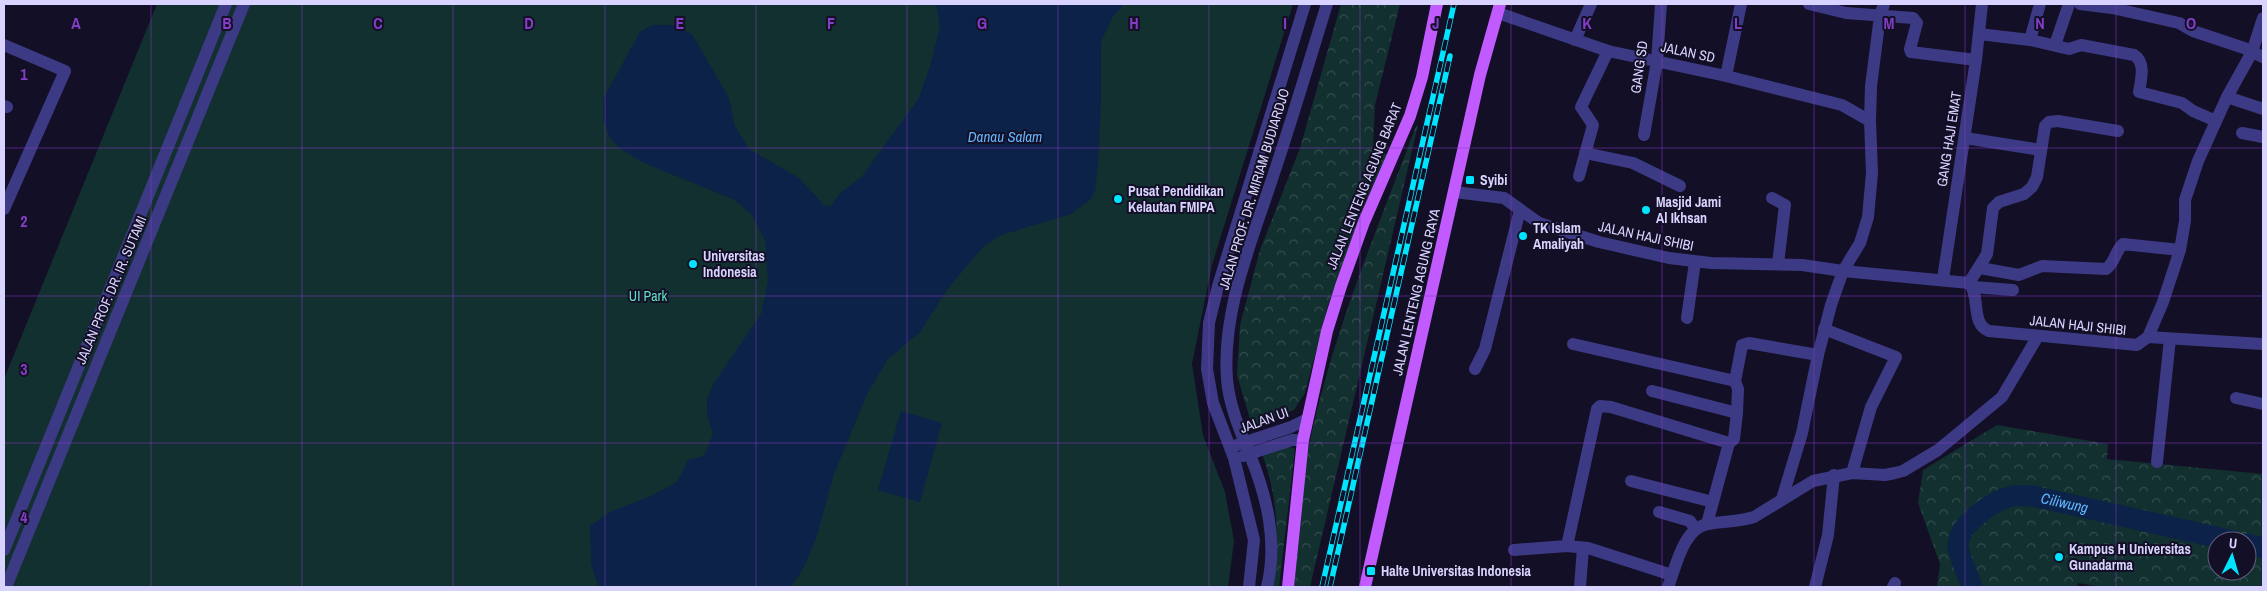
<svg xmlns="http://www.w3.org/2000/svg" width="2267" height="591" viewBox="0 0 2267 591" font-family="'Archivo Narrow',sans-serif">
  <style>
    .forest { fill: url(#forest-crowns); fill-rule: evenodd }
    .green { fill: #12302f }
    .water { fill: #0c2248 }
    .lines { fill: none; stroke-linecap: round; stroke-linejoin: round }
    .river { stroke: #0c2248; stroke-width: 21 }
    .minor { stroke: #3d3a85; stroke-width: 12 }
    .primary { stroke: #c25bff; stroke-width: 12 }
    .rail-casing { stroke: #00e5ff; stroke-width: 5.5 }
    .rail { stroke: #130f26; stroke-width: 4; stroke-dasharray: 11; stroke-linecap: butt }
    .grid { fill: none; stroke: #843dc5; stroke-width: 1; stroke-opacity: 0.55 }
    .poi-dot { fill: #00e5ff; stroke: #130f26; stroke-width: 2 }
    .labels { text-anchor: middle; stroke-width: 4; stroke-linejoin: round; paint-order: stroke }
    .street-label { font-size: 14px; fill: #d9d4ff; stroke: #130f26 }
    .poi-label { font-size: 14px; font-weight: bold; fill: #d9d4ff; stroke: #130f26; text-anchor: start }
    .park-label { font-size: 14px; fill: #5fe0c0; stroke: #130f26 }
    .water-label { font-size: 15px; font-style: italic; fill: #62b6ff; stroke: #130f26 }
    .grid-label { font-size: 16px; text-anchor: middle; font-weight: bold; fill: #843dc5; stroke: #130f26; stroke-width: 4; stroke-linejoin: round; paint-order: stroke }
  </style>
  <defs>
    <pattern id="forest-crowns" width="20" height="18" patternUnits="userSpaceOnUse" patternTransform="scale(1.25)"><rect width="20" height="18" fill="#12302f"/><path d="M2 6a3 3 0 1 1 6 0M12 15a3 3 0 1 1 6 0" fill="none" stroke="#344d4e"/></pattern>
  </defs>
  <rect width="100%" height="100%" fill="#130f26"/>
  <g class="forest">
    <polygon points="1341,4 1400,4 1375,105 1373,151 1388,154 1364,206 1328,305 1305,393 1294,410 1252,426 1237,375 1240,325 1260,250 1300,148"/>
    <path d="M1418,125l-108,462h-16c3,-56 7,-113 21,-168 24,-101 65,-197 101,-293z"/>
    <path d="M1997,425l111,19 -1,15 156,15v113h-161l-24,-4 -1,4h-140l3,-23 -22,-61 5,-33zM2217,541h30v30h-30z"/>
    <path d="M1287,446l8,3 -16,138h-7c7,-50 7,-85 -10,-134z"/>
  </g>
  <polygon class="green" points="157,4 1293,4 1212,265 1192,364 1203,435 1225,492 1234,541 1228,587 4,587 4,379"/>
  <g class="water">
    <path d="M936,4h188l-12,14 -11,24v56l-3,67 -3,26 -5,9 -19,14 -70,21 -17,11 -35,41 -29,45 -32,27 -21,35 -33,80 -18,65 -12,28 -13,20h-193l-7,-24 -1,-37 22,-15 39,-15 26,-14 11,-22 16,-4 9,-22 -6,-20v-15l7,-16 47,-69 7,-33 -3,-40 -13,-26 -17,-15 -91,-37 -23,-14 -11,-11 -7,-19v-20l37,-67 12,-7h20l20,9 37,64 6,28 14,23 50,29 27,29 6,-2c6,-14 20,-19 31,-30l56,-77 12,-35 9,-37z"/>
    <polygon points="901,411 942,423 920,502 878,490"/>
  </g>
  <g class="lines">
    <g class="river">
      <polyline points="2247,544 2263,548"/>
      <path id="s1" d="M1972,587c-3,-10 -13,-30 -14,-41 0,-22 36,-46 55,-50 6,-1 14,0 20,0l200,45"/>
    </g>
    <g class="minor">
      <polyline points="1809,4 1846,13 1913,18 1917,23 1910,49 1911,52 1976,60"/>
      <polyline points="2080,4 2112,8 2179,23 2193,31 2244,48 2263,57"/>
      <polyline points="1498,13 1608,51 1726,76 1842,105 1870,121"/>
      <path d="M1979,34l51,6 39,9 12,-4 53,10c12,7 7,25 5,37l43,11 11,8 23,10"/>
      <polyline points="1575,40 1591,4"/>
      <polyline points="2030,40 2040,4"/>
      <polyline points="4,45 65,71 4,209"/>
      <polyline points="2055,45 2069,4"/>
      <polyline points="1726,76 1741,4"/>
      <polyline points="2227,97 2263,109"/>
      <polyline points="4,106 7,107"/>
      <polyline points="2242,133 2263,137"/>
      <polyline points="1644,135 1657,61 1661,4"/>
      <polyline points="1965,138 2041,150"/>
      <polyline points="1585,153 1633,163 1680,186"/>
      <polyline points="1579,176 1593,125 1581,107 1608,51"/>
      <path d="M1454,192l50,6 35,25 60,19 70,16 42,5 91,2 41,6 126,12c12,13 1,41 20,48l148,14 11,-8 15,-35 17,-52 5,-29v-21l13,-39 29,-64 25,-45 11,-34"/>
      <polyline points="1772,198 1785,205 1778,264"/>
      <path d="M1980,268l39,7 23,-9 64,3c9,-6 9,-18 17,-25l57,6"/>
      <polyline points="1943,279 1976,60 1982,4"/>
      <polyline points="1969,283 1987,254 1993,208 1999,202 2024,194 2032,187 2037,177 2045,126 2049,122 2058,121 2118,131"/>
      <polyline points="1973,287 2013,290"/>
      <polyline points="1687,318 1695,262"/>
      <polyline points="1824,329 1896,357 1871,407 1852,473"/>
      <polyline points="2148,337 2263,344"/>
      <polyline points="1573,344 1735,381"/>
      <polyline points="1475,369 1485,349 1520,210"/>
      <polyline points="1652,391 1737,413"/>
      <polyline points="2236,398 2263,404"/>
      <polyline points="1237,445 1291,427 1307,419"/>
      <polyline points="1243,456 1292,440 1303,440"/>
      <polyline points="2157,462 2170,339"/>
      <polyline points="1631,481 1713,502"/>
      <polyline points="1782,499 1802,433 1818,355 1831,305 1843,271 1860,243 1868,217 1872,173 1870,121 1871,86 1880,16 1884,4"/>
      <polyline points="1659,512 1690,521 1695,529"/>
      <polyline points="1707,524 1729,443 1734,439 1737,413 1738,389 1735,381 1742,345 1749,343 1818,355"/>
      <polyline points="1567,546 1597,409 1600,406 1611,407 1729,443"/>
      <polyline points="4,550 226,4"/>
      <polyline points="1514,550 1567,546 1588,548 1672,575"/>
      <polyline points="6,587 244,4"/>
      <polyline points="1249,587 1254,540 1234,458 1213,403 1207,369 1209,323 1218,286 1305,4"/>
      <path d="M1267,587c11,-45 0,-90 -17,-132 -10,-24 -21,-50 -23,-76 -5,-65 22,-131 42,-191 21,-61 39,-123 58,-184"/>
      <polyline points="1580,587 1583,548"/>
      <path d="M1668,587c8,-20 15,-59 40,-63 15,-3 31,-2 46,-7l59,-36 39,-8 33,2 10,-2 8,-2 35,-21 64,-53 36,-61"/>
      <polyline points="1815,587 1828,535 1834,475"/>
      <polyline points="1893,587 1895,583"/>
    </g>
    <g class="primary">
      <polyline points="1288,587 1303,440 1327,331 1341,286 1364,222 1410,116 1422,77 1437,4"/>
      <polyline points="1365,587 1480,75 1500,4"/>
    </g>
    <defs>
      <g id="rail">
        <polyline points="1322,587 1454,4"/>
        <polyline points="1330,587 1450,56"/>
      </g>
    </defs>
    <use href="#rail" class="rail-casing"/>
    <use href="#rail" class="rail"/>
  </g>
  <path class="grid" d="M151,4v583M302,4v583M453,4v583M605,4v583M756,4v583M907,4v583M1058,4v583M1209,4v583M1360,4v583M1511,4v583M1662,4v583M1814,4v583M1965,4v583M2116,4v583M4,148h2259M4,296h2259M4,443h2259"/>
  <g class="poi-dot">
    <rect x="1465" y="175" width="10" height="10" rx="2.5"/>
    <circle cx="1118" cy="199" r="5"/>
    <circle cx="1646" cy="210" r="5"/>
    <circle cx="1523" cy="236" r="5"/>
    <circle cx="693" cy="264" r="5"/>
    <circle cx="2059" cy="557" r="5"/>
    <rect x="1366" y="566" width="10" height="10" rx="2.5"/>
  </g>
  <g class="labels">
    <g class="street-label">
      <text transform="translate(1688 52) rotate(12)" y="5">JALAN SD</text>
      <text transform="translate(1639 67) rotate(-82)" y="5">GANG SD</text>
      <text transform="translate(1949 139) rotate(-81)" y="5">GANG HAJI EMAT</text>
      <text transform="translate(1364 186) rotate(-68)" y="5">JALAN LENTENG AGUNG BARAT</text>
      <text transform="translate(1254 189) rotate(-73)" y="5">JALAN PROF. DR. MIRIAM BUDIARDJO</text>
      <text transform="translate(1646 236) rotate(12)" y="5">JALAN HAJI SHIBI</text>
      <text transform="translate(111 290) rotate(-67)" y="5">JALAN PROF. DR. IR. SUTAMI</text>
      <text transform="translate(1416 292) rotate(-77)" y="5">JALAN LENTENG AGUNG RAYA</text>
      <text transform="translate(2078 325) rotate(6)" y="5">JALAN HAJI SHIBI</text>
      <text transform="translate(1264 420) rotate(-20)" y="5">JALAN UI</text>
    </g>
    <g class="poi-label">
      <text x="1480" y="185">Syibi</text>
      <text x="1128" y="196">Pusat Pendidikan<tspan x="1128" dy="16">Kelautan FMIPA</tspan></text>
      <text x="1656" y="207">Masjid Jami<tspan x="1656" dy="16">Al Ikhsan</tspan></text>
      <text x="1533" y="233">TK Islam<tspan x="1533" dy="16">Amaliyah</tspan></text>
      <text x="703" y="261">Universitas<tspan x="703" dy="16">Indonesia</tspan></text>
      <text x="2069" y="554">Kampus H Universitas<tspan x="2069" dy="16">Gunadarma</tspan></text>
      <text x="1381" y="576">Halte Universitas Indonesia</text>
    </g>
    <g class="park-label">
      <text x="648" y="301">UI Park</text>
    </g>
    <g class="water-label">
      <text x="1005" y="142">Danau Salam</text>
      <text dy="5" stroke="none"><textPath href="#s1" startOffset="174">Ciliwung</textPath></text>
    </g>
  </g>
  <g class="grid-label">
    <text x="76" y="29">A</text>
    <text x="227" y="29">B</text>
    <text x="378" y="29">C</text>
    <text x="529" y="29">D</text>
    <text x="680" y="29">E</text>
    <text x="831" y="29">F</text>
    <text x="982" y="29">G</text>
    <text x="1134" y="29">H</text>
    <text x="1285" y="29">I</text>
    <text x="1436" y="29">J</text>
    <text x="1587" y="29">K</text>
    <text x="1738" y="29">L</text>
    <text x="1889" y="29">M</text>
    <text x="2040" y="29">N</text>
    <text x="2191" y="29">O</text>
    <text x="24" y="80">1</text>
    <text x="24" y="227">2</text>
    <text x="24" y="375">3</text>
    <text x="24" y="523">4</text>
  </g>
  <rect width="2267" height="591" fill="none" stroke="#d9d4ff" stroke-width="10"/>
  <g transform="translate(2232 556) rotate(5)"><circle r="24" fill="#130f26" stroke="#625e7d"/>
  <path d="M0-4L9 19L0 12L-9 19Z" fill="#00e5ff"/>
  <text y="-8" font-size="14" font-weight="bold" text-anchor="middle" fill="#d9d4ff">U</text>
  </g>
</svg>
